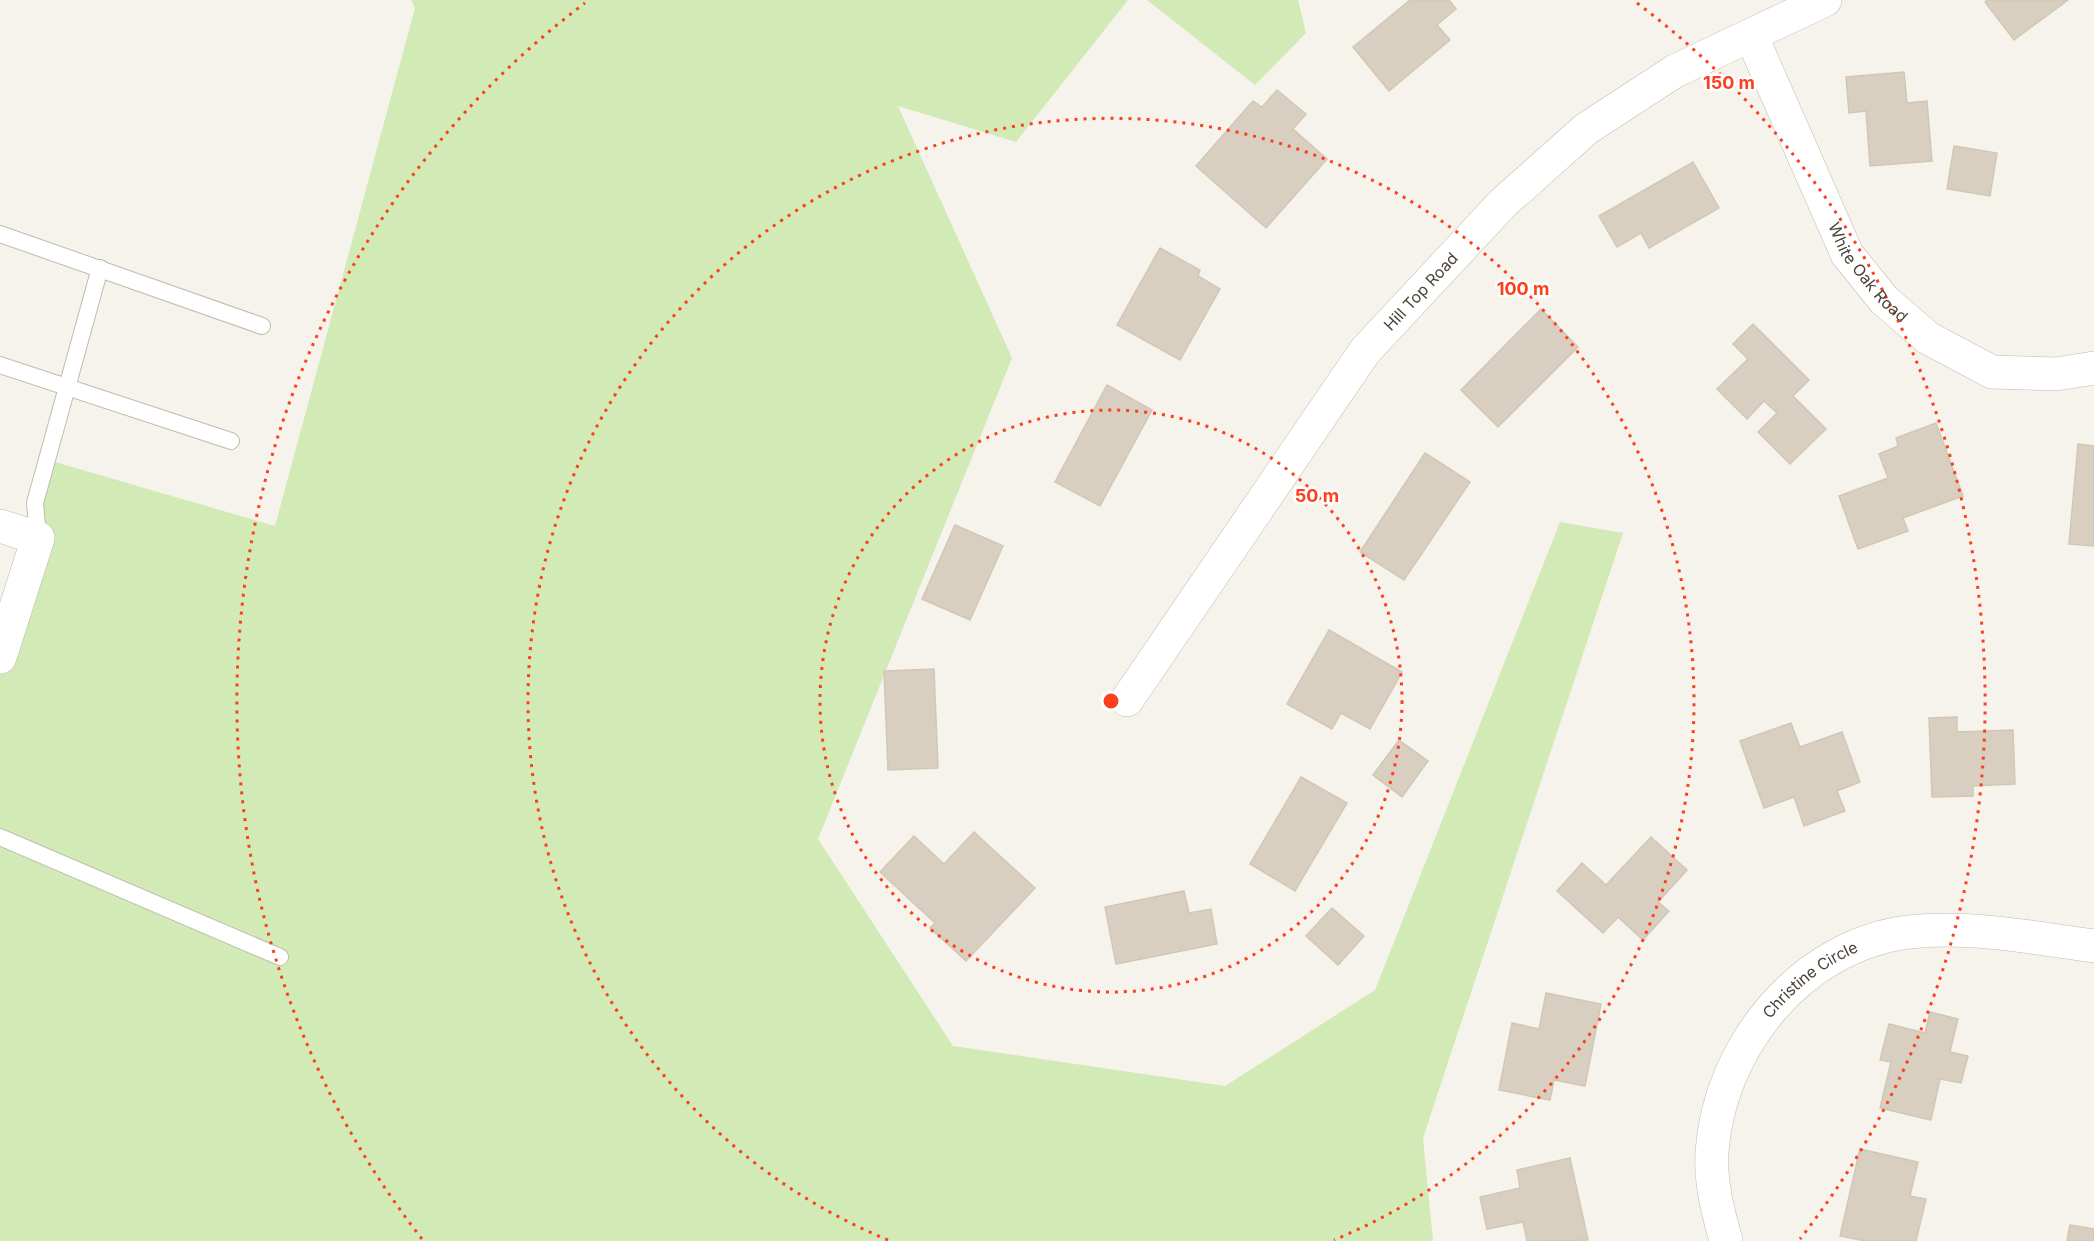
<svg xmlns="http://www.w3.org/2000/svg" width="2094" height="1241" viewBox="0 0 2094 1241" font-family="Inter,sans-serif">
  <style>
    .green { fill: #d2eab5 }
    .building { fill: #d8cfc1; stroke: #d3c7b4; stroke-width: 1.5 }
    .lines { fill: none; stroke-linecap: round; stroke-linejoin: round }
    .service-casing { stroke: #c2bbae; stroke-width: 18 }
    .minor-casing { stroke: #c2bbae; stroke-width: 34 }
    .service { stroke: #fff; stroke-width: 16 }
    .minor { stroke: #fff; stroke-width: 33 }
    .ring { fill: none; stroke: #fc3f1d; stroke-width: 3; stroke-dasharray: 3 6 }
    .labels { text-anchor: middle; stroke-width: 5; stroke-linejoin: round; paint-order: stroke }
    .street-label { font-size: 16px; fill: #4b4439; stroke: #fff }
    .centre { fill: #fc3f1d; stroke: #fff; stroke-width: 3 }
    .ring-label { font-size: 18px; text-anchor: middle; font-weight: bold; fill: #fc3f1d; stroke: #fff; stroke-width: 5; stroke-linejoin: round; paint-order: stroke }
  </style>
  <rect width="100%" height="100%" fill="#f6f3ec"/>
  <g class="green">
    <polygon points="411,0 1128,0 1016,142 898,106 1012,358 818,839 953,1046 1225,1086 1375,990 1560,522 1623,533 1423,1138 1433,1241 0,1241 0,652 55,462 275,526 415,8"/>
    <polygon points="1147,0 1298,0 1306,33 1255,85"/>
  </g>
  <g class="building">
    <polygon points="1410,0 1449,0 1456,9 1437,25 1450,40 1389,91 1353,47"/>
    <polygon points="1988,0 2068,0 2014,40 1985,2"/>
    <polygon points="1904,72 1907,103 1927,101 1932,161 1870,166 1866,111 1849,113 1846,77"/>
    <polygon points="1277,90 1306,114 1293,129 1327,159 1266,228 1196,166 1253,101 1262,107"/>
    <polygon points="1954,146 1997,153 1990,196 1947,189"/>
    <polygon points="1693,162 1719,208 1649,248 1641,233 1617,247 1599,216"/>
    <polygon points="1160,248 1200,270 1198,276 1220,289 1180,360 1117,325"/>
    <polygon points="1541,309 1578,347 1498,427 1461,390"/>
    <polygon points="1753,324 1809,380 1793,396 1826,429 1790,464 1758,432 1777,413 1764,401 1747,419 1717,389 1748,359 1733,344"/>
    <polygon points="1107,385 1152,410 1100,506 1055,482"/>
    <polygon points="1936,423 1963,496 1903,518 1908,531 1858,549 1839,496 1888,478 1879,454 1898,446 1896,438"/>
    <polygon points="2078,444 2094,446 2094,546 2069,544"/>
    <polygon points="1425,453 1470,482 1404,580 1360,552"/>
    <polygon points="955,525 1003,546 970,620 922,599"/>
    <polygon points="1329,630 1402,672 1370,729 1341,713 1332,729 1287,704"/>
    <polygon points="934,669 938,768 888,770 884,671"/>
    <polygon points="1957,717 1957,732 2013,730 2015,784 1973,786 1973,796 1932,797 1929,718"/>
    <polygon points="1791,723 1800,747 1842,732 1860,782 1837,791 1845,811 1804,826 1794,797 1764,808 1740,741"/>
    <polygon points="1399,740 1428,761 1402,797 1373,775"/>
    <polygon points="1301,777 1347,803 1295,891 1250,864"/>
    <polygon points="974,832 1035,888 966,961 930,928 935,923 880,872 914,836 944,864"/>
    <polygon points="1651,837 1687,870 1658,902 1669,911 1643,940 1618,917 1603,933 1557,891 1582,863 1606,885"/>
    <polygon points="1184,891 1189,913 1211,909 1217,944 1116,964 1105,907"/>
    <polygon points="1332,908 1364,936 1338,965 1306,936"/>
    <polygon points="1546,993 1601,1004 1585,1086 1554,1080 1550,1100 1499,1090 1512,1023 1539,1029"/>
    <polygon points="1930,1012 1958,1019 1950,1052 1968,1056 1961,1083 1940,1079 1931,1120 1880,1108 1891,1062 1880,1060 1889,1024 1925,1033"/>
    <polygon points="1860,1149 1918,1162 1910,1196 1926,1199 1916,1241 1865,1241 1840,1236"/>
    <polygon points="1570,1158 1588,1240 1527,1241 1523,1222 1487,1229 1480,1197 1520,1188 1517,1170"/>
    <polygon points="2070,1225 2094,1229 2094,1241 2067,1241"/>
  </g>
  <g class="lines">
    <defs>
      <g id="service">
        <polyline points="0,234 262,326"/>
        <polyline points="0,365 231,441"/>
        <polyline points="38,538 35,503 100,268"/>
        <polyline points="0,837 280,957"/>
      </g>
      <g id="minor">
        <path id="s1" d="M1751,35l96,219 37,46 44,38 64,34 64,2 38,-6"/>
        <polyline points="0,526 38,538 0,657"/>
        <path id="s2" d="M1127,700l238,-349 138,-148 83,-74 89,-58 150,-71"/>
        <path id="s3" d="M1726,1241c-8,-29 -16,-59 -14,-89 7,-105 89,-207 197,-220 61,-7 124,6 185,14"/>
      </g>
    </defs>
    <use href="#service" class="service-casing"/>
    <use href="#minor" class="minor-casing"/>
    <use href="#service" class="service"/>
    <use href="#minor" class="minor"/>
  </g>
  <g class="ring">
    <circle cx="1111" cy="701" r="291"/>
    <path d="M888 1240A583 583 0 1 1 1334 1240"/>
    <path d="M422 1239A874 874 0 0 1 585 3M1637 3A874 874 0 0 1 1800 1239"/>
  </g>
  <g class="labels">
    <g class="street-label">
      <text dy="6" stroke="none"><textPath href="#s1" startOffset="266">White Oak Road</textPath></text>
      <text dy="6" stroke="none"><textPath href="#s2" startOffset="504">Hill Top Road</textPath></text>
      <text dy="6" stroke="none"><textPath href="#s3" startOffset="297">Christine Circle</textPath></text>
    </g>
  </g>
  <circle cx="1111" cy="701" r="9" class="centre"/>
  <g class="ring-label">
    <text x="1729" y="89">150 m</text>
    <text x="1523" y="295">100 m</text>
    <text x="1317" y="502">50 m</text>
  </g>
</svg>
